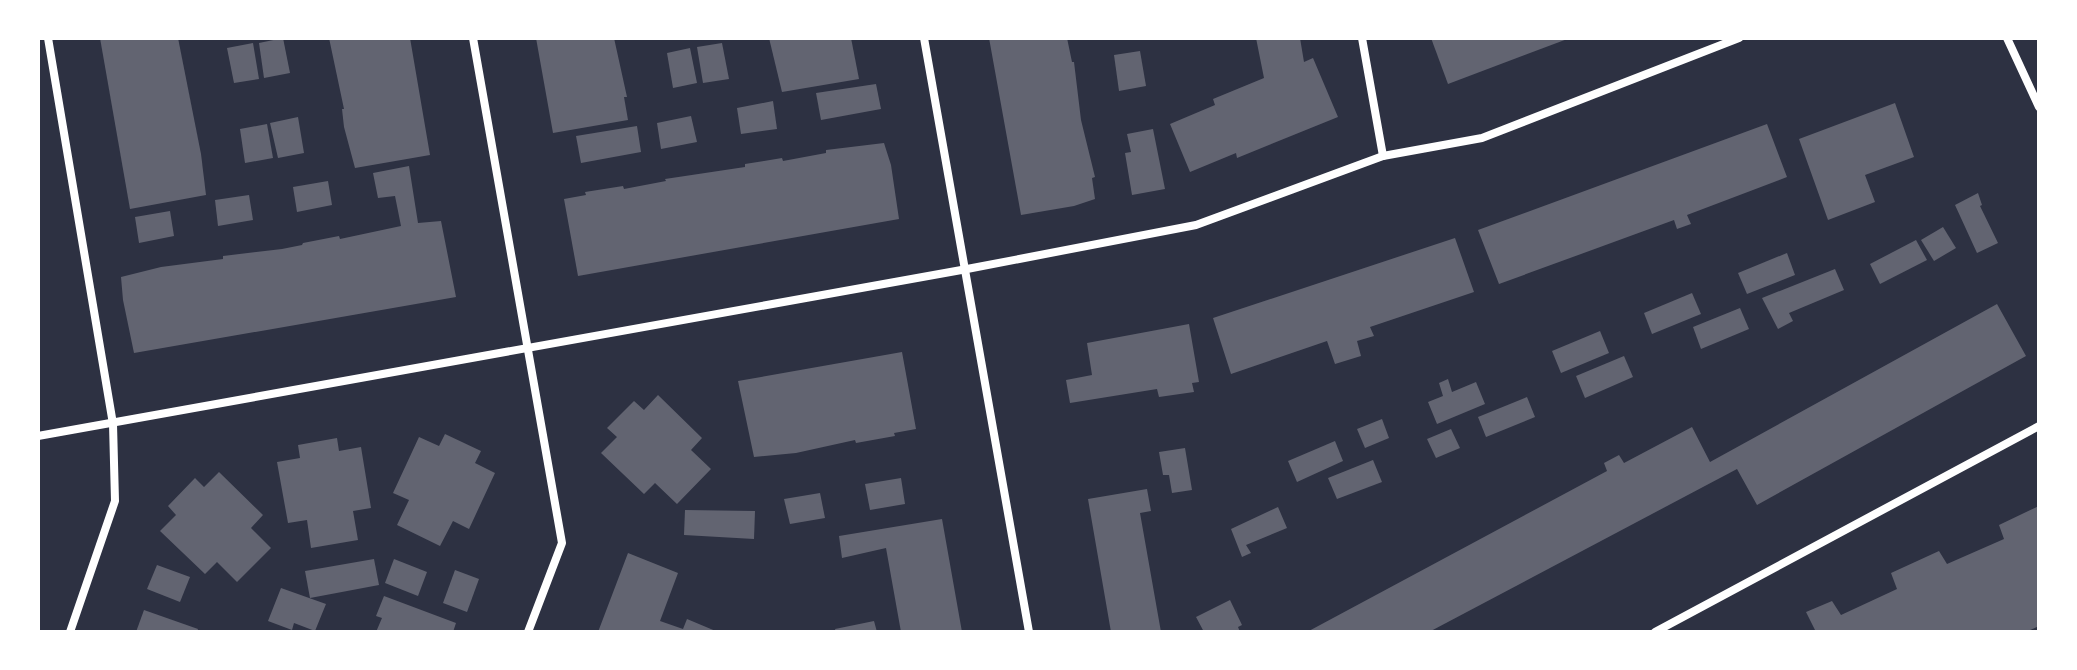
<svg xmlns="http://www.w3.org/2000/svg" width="2077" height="670" viewBox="0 0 2077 670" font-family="Karla,sans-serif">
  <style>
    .building { fill: #626471 }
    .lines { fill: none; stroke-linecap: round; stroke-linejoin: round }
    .minor { stroke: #fff; stroke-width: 8 }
  </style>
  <rect width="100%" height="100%" fill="#2d3142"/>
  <g class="building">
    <polygon points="100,38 178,38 201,154 206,195 130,209"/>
    <polygon points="283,38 290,73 264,78 259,43"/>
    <polygon points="329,38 410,38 430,155 355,168 344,127 342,109 344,109"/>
    <polygon points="536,38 614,38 627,97 624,97 628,120 553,133"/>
    <polygon points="769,38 851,38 859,79 782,92"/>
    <polygon points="989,38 1067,38 1072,62 1074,62 1081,120 1095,177 1092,178 1095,199 1074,206 1021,215"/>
    <polygon points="1256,38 1300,38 1304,62 1313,58 1338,117 1237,158 1236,153 1190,172 1170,124 1215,105 1213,99 1264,78"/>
    <polygon points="1431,38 1570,38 1448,84"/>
    <polygon points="253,43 259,79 234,83 227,48"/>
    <polygon points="722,43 729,79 703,83 697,47"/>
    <polygon points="690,48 697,83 673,88 667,53"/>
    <polygon points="1140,51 1146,86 1119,91 1114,55"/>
    <polygon points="876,84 881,109 821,120 816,93"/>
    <polygon points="773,101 777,129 741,134 737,108"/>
    <polygon points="1895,103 1914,157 1865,175 1875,202 1828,220 1799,139"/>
    <polygon points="691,116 697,142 661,149 657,123"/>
    <polygon points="298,117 304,153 278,158 270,123"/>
    <polygon points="267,124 273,158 245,163 240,129"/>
    <polygon points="1767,124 1787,177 1687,215 1691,224 1677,229 1674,220 1499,284 1478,230"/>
    <polygon points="637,126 641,152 581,163 576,136"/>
    <polygon points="1153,129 1165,189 1132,195 1125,153 1131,152 1127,134"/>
    <polygon points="884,143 891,165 899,219 578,276 564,199 586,195 585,192 623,186 624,189 666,181 665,179 745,167 745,164 764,161 782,158 783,161 826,153 826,150"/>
    <polygon points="409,166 418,223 441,221 456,297 134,353 123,300 121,277 161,267 223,259 223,256 282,249 302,245 303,243 339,236 340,239 401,226 395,196 378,198 373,173"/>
    <polygon points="328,181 332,205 297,212 293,187"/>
    <polygon points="1978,193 1982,205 1980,206 1998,243 1977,253 1955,205"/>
    <polygon points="249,195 253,220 218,226 215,200"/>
    <polygon points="170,211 174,236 139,243 135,217"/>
    <polygon points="1943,227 1956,248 1934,261 1921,240"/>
    <polygon points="1455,238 1474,292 1370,327 1374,336 1357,341 1361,356 1335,364 1327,341 1231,374 1213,318"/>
    <polygon points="1916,240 1927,260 1880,284 1870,264"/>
    <polygon points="1787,253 1795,275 1747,294 1738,273"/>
    <polygon points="1835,269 1844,290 1789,313 1793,321 1778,329 1762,298"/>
    <polygon points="1692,293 1701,314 1652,334 1644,313"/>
    <polygon points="1997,304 2026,356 1757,505 1737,469 1429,632 1307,632 1607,471 1604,463 1619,455 1624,463 1692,427 1710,462"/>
    <polygon points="1740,308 1749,329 1701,349 1693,327"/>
    <polygon points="1189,324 1199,382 1192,383 1194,392 1159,397 1157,389 1070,403 1066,380 1092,375 1087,343"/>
    <polygon points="1600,331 1609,353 1561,373 1552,351"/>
    <polygon points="902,352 916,429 894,433 895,436 856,443 855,440 796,453 754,457 738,381"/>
    <polygon points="1624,356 1633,377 1585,398 1576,376"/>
    <polygon points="1448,379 1452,392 1476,382 1485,404 1437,424 1428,402 1443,396 1439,383"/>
    <polygon points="658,395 702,438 691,450 711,469 677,504 655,483 644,494 601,453 617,437 607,428 634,401 644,410"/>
    <polygon points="1527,397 1535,417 1486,437 1478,417"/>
    <polygon points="1382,419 1389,438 1365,448 1357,429"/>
    <polygon points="1451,429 1460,448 1436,458 1427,439"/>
    <polygon points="445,434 481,451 475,463 495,473 469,529 453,521 440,546 397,525 409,500 393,493 419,437 439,446"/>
    <polygon points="337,438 339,451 361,447 371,508 353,511 358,540 311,548 307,520 288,523 277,462 300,458 298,445"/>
    <polygon points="1335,441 1343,461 1297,482 1288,461"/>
    <polygon points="1185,448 1192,490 1172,493 1169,475 1163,475 1159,452"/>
    <polygon points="1373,460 1382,482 1337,499 1328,478"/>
    <polygon points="219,472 263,515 251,528 271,548 237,582 217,562 205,574 160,531 176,515 168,506 195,478 204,487"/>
    <polygon points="901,478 905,504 870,510 865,484"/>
    <polygon points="1147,489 1151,511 1140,513 1161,632 1111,632 1088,499"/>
    <polygon points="820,493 825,518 790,524 784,499"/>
    <polygon points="2039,506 2039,626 2026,632 1816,632 1806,612 1832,601 1841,615 1897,589 1891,573 1939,551 1947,564 2004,539 1999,525"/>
    <polygon points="1278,507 1287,528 1246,545 1251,553 1242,557 1231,529"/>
    <polygon points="685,510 755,511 754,539 684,535"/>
    <polygon points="942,519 962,632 901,632 886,548 842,558 839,536"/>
    <polygon points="628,553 678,573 660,621 683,629 687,619 718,632 598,632"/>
    <polygon points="374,559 379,585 310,598 305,571"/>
    <polygon points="394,559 427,572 418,596 385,583"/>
    <polygon points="157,565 190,577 180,602 147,589"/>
    <polygon points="455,570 479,579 467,612 443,603"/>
    <polygon points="281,588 326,604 315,631 294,623 292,630 268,621"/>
    <polygon points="384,596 456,623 453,632 376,632 382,618 376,616"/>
    <polygon points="1230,600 1242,625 1238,627 1240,632 1204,632 1196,617"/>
    <polygon points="144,610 198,629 197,632 136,632"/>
    <polygon points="874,621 877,632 836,632 835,629"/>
  </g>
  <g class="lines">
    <g class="minor">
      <polyline points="48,38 113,424 115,501 70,632"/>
      <polyline points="473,38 562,543 528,632"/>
      <polyline points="924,38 1029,632"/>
      <polyline points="1362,38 1383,156"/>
      <polyline points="2007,38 2039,107"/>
      <polyline points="38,436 967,269 1196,225 1383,156 1482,138 1739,38"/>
      <polyline points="1655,632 2039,426"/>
    </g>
  </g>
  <rect width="2077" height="670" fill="none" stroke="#ffffff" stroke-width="80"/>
</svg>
